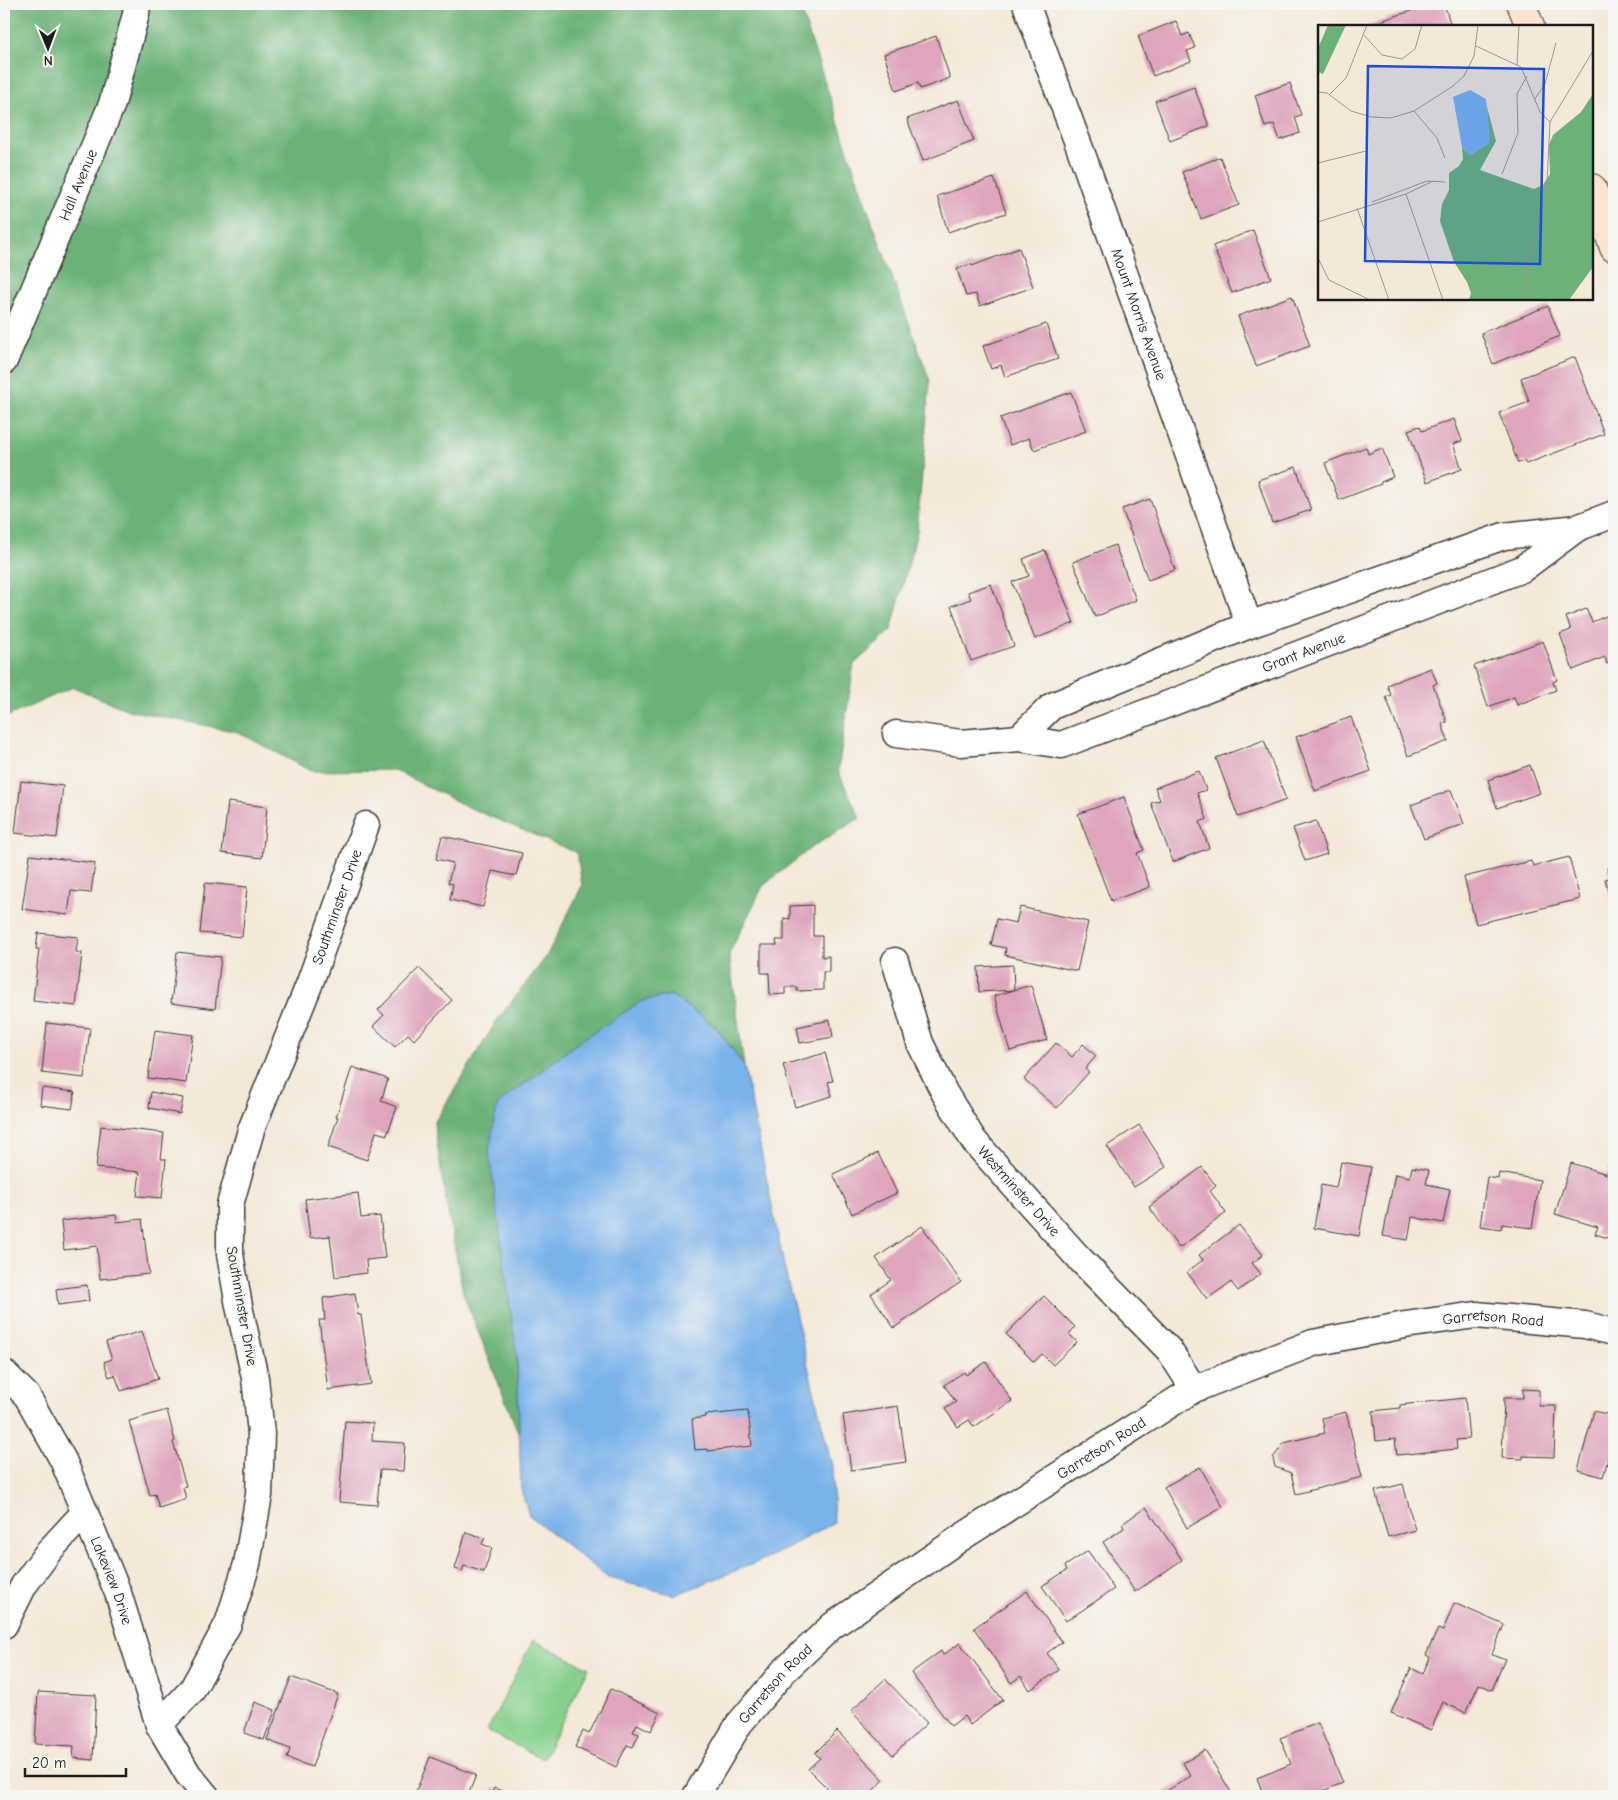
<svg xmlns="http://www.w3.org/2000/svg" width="1618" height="1800" viewBox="0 0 1618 1800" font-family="'Comic Neue',sans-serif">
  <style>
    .green { fill: #85d08c; stroke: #507654 }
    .forest { fill: #6cb278; stroke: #44674a }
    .water { fill: #7ab2ea; stroke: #4b6783 }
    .building { fill: #dea5bc }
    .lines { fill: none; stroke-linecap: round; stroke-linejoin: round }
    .street-casing { stroke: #3c3b38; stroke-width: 29 }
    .secondary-casing { stroke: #3c3b38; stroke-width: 30 }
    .street { stroke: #fff; stroke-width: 26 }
    .secondary { stroke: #fde4d1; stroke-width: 28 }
    .labels { text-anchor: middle; stroke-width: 4.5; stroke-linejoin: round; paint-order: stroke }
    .street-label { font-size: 15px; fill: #1c1c1c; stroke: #f6f6f2 }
    .inset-road { fill: none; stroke: #9e978d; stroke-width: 1 }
    .view { fill: #1d4ed8; fill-opacity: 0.15; stroke: #1d4ed8; stroke-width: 2.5 }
    .inset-edge { fill: none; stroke: #1c1c1c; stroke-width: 2.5 }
  </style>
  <rect width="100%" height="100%" fill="#f6f6f2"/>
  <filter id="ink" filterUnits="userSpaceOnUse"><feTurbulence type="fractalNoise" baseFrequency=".02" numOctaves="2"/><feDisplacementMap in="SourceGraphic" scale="10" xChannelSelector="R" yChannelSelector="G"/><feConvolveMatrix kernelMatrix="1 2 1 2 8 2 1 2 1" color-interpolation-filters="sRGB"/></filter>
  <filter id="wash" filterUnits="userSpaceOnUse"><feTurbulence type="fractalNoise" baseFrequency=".0096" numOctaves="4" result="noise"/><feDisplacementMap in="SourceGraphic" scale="20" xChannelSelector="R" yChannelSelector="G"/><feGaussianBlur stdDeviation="1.12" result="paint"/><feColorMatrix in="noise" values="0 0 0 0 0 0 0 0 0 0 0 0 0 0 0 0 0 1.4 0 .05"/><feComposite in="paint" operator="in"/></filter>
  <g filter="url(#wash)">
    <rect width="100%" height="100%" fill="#f4e9d8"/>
    <polygon class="green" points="533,1640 589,1668 543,1759 487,1731"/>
    <polygon class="forest" points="4,4 799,4 866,205 930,381 917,532 891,631 854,664 838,771 860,818 812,847 763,886 729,954 744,1066 717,1028 671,995 642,1001 517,1358 519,1435 463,1293 445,1196 434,1123 496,1022 546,957 582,886 577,853 470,808 394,770 311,771 238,732 128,710 73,687 4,718"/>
    <polygon class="water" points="671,995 717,1028 744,1066 784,1266 832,1466 834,1523 765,1559 675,1595 608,1578 529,1515 521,1489 517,1358 489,1152 497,1105 580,1041 642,1001"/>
    <g id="blocks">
      <g class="building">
        <polygon points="1431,4 1444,4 1451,26 1366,26"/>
        <polygon points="1176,21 1182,36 1189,33 1195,48 1187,51 1191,61 1153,76 1138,36"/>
        <polygon points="936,36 950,78 920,89 918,83 896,91 884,54"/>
        <polygon points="1290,83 1301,115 1295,117 1300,133 1280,140 1274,124 1265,127 1255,95"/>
        <polygon points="1194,87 1209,126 1170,141 1155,101"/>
        <polygon points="958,100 974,141 923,161 907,119"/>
        <polygon points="1220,157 1239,205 1201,219 1182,172"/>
        <polygon points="994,178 1006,213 948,232 937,196"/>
        <polygon points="1253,230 1271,278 1232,293 1213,246"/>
        <polygon points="1019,248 1033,287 980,306 976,294 966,296 957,269 971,264 972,266"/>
        <polygon points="1292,296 1310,346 1256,366 1238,316"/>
        <polygon points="1548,306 1560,336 1493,364 1481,333"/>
        <polygon points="1046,324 1058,359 1005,377 1001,365 991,369 983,346"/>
        <polygon points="1575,357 1604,434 1526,464 1524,461 1518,463 1499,413 1529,402 1521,378"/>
        <polygon points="1071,392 1086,431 1034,450 1029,438 1010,445 1000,418"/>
        <polygon points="1454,419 1462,441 1453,444 1462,469 1427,482 1408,430 1420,426 1422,431"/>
        <polygon points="1366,447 1368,454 1382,448 1393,477 1381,482 1381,484 1339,500 1325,463"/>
        <polygon points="1296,467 1311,510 1272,523 1258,480"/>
        <polygon points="1150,499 1175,570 1148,580 1122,509"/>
        <polygon points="1115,545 1136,600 1095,617 1073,562"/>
        <polygon points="1045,550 1074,623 1035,639 1012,582 1029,576 1023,559"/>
        <polygon points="991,584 1014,646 971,661 951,606 971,599 968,592"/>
        <polygon points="1586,609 1592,622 1613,613 1614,661 1607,664 1605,657 1573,670 1560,634 1571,630 1566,617"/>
        <polygon points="1543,641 1557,680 1553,682 1556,690 1517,705 1514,697 1488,707 1474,666"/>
        <polygon points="1431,668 1437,683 1433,685 1447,722 1442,724 1448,741 1408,756 1386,697 1391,695 1387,685"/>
        <polygon points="1351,717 1371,771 1315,791 1296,737"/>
        <polygon points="1264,740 1286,800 1238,817 1216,758"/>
        <polygon points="1530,765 1540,793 1497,808 1488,780"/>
        <polygon points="1199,771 1206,790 1197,793 1207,819 1200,822 1209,848 1173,862 1151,803 1160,800 1155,788"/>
        <polygon points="1614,777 1614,793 1610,778"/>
        <polygon points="21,781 63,786 57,838 15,833"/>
        <polygon points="1451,790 1464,824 1424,839 1411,805"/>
        <polygon points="1124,797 1144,850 1137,853 1150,887 1111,901 1078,814"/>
        <polygon points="228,802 267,807 262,858 222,853"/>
        <polygon points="1316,821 1327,854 1305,861 1293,828"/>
        <polygon points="442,836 522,853 516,876 492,871 483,907 450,900 453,884 448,883 453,863 436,859"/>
        <polygon points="30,855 95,863 91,893 71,891 68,915 22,909"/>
        <polygon points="1569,857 1580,899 1476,924 1464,877 1531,861 1533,866"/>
        <polygon points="1614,866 1614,909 1605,879 1610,878 1607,868"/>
        <polygon points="205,883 247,887 242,937 200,933"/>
        <polygon points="813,905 813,936 822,936 822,957 829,956 829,972 823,972 823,990 797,991 797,987 785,987 785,994 770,995 769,973 761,973 761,945 777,945 776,940 784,940 784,918 790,919 790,906"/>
        <polygon points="1020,907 1088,922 1077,971 1005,955 1006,948 991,945 997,919 1016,923"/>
        <polygon points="38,933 78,937 76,952 82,953 76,1006 33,1001 39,949 36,949"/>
        <polygon points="177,952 221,957 215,1009 171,1003"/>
        <polygon points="1013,965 1014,990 979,992 978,967"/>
        <polygon points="419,968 452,1000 414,1040 408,1034 395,1047 373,1026 384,1015 378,1010"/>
        <polygon points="1031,985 1047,1040 1010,1051 994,996"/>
        <polygon points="830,1020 833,1037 800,1043 797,1027"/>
        <polygon points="47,1023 90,1028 84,1078 42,1073"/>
        <polygon points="155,1030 193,1035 186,1083 148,1078"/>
        <polygon points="1056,1043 1072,1057 1083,1044 1096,1056 1085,1069 1089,1072 1057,1108 1024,1079"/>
        <polygon points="825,1053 833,1081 828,1082 832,1096 795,1107 783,1065"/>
        <polygon points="352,1067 388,1079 381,1101 397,1107 387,1135 376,1132 367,1160 328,1147 338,1117 336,1117"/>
        <polygon points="42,1088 75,1092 72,1109 40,1105"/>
        <polygon points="151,1092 183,1098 180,1114 149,1108"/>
        <polygon points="1139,1125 1166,1167 1134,1187 1107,1146"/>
        <polygon points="101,1126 164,1133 161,1159 166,1159 162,1198 137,1196 140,1172 96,1168"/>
        <polygon points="878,1153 897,1193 852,1214 833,1174"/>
        <polygon points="1341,1162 1371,1167 1359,1236 1314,1228 1321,1185 1336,1188"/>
        <polygon points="1571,1163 1607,1174 1609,1168 1614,1169 1614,1217 1608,1238 1595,1234 1598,1227 1555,1214"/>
        <polygon points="1202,1167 1216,1186 1210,1191 1226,1213 1179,1248 1149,1207"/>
        <polygon points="1412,1167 1429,1170 1426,1184 1450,1189 1443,1223 1412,1217 1408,1240 1383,1236 1395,1174 1410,1177"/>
        <polygon points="1499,1173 1540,1180 1532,1228 1502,1224 1501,1229 1480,1226 1487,1177 1498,1179"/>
        <polygon points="358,1193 361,1218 380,1216 385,1258 366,1260 367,1273 335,1277 330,1236 310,1238 305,1199"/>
        <polygon points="116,1215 117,1222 142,1219 149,1274 100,1279 97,1246 64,1250 61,1221"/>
        <polygon points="1239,1225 1263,1255 1252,1263 1261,1274 1238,1291 1231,1282 1207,1299 1187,1272 1203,1260 1199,1255"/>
        <polygon points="922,1226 961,1282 894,1328 871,1294 891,1280 876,1258"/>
        <polygon points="87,1285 89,1301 58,1305 56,1289"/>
        <polygon points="355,1293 358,1315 361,1315 371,1384 328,1390 319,1320 325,1320 323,1298"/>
        <polygon points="1044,1296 1075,1327 1069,1334 1077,1342 1053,1365 1042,1354 1034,1362 1006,1334"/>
        <polygon points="142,1331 158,1379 121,1391 115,1375 109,1377 104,1362 112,1359 106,1342"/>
        <polygon points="986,1362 1012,1401 974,1427 969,1420 958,1427 945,1409 956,1402 944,1385 964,1372 966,1375"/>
        <polygon points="1523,1389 1539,1390 1539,1406 1556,1406 1554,1457 1523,1456 1523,1459 1502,1458 1504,1398 1523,1398"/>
        <polygon points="1465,1398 1469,1439 1456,1440 1457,1449 1397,1455 1395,1439 1376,1441 1373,1411 1400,1408 1400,1405"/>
        <polygon points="898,1406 906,1462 851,1470 843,1415"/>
        <polygon points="167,1410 175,1441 173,1442 186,1486 183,1487 186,1499 159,1508 155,1494 150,1495 129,1421"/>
        <polygon points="1611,1410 1614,1411 1614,1461 1608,1459 1603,1477 1578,1470 1594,1411 1610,1415"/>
        <polygon points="748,1411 752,1446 708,1451 708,1449 695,1450 692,1419 706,1417 705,1415"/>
        <polygon points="1346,1412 1362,1477 1296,1494 1291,1473 1275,1467 1273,1458 1284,1443 1325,1433 1322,1418"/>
        <polygon points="345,1421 373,1423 372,1441 405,1443 403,1471 380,1470 377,1505 339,1502"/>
        <polygon points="1200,1467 1223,1507 1187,1528 1164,1487"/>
        <polygon points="1403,1484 1415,1530 1388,1537 1375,1491"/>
        <polygon points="1146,1507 1182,1560 1135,1592 1103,1542 1124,1528 1122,1524"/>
        <polygon points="466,1532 485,1538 482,1544 492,1548 484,1572 464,1566 462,1571 455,1569"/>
        <polygon points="1088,1551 1114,1589 1066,1621 1042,1586 1067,1570 1065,1566"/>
        <polygon points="1027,1591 1062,1642 1047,1653 1059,1670 1030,1690 1021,1676 1011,1683 974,1628"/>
        <polygon points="1454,1603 1504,1625 1492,1654 1505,1659 1492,1690 1479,1684 1466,1713 1443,1702 1431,1730 1391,1713 1411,1668 1423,1674 1430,1657 1426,1655 1438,1629 1443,1631"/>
        <polygon points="960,1643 1003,1700 970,1725 964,1716 951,1726 911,1673 941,1651 943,1655"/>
        <polygon points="291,1677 338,1694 312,1767 287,1758 290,1749 267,1740"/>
        <polygon points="885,1679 927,1723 893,1755 851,1711"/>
        <polygon points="611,1689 660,1713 651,1731 637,1724 633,1732 639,1734 633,1747 627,1745 616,1767 575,1747 583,1731 589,1734"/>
        <polygon points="38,1692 96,1695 93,1760 73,1758 74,1746 35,1744"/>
        <polygon points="255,1702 275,1710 264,1740 244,1733"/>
        <polygon points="1318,1723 1343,1783 1322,1791 1324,1796 1264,1796 1257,1778 1291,1764 1280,1738"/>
        <polygon points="837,1731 884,1780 867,1796 835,1796 808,1769 820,1758 815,1753"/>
        <polygon points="1205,1750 1231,1792 1224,1796 1167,1796 1165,1792 1191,1776 1183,1763"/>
        <polygon points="430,1757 476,1775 468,1796 414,1796"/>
        <polygon points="494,1788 516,1796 491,1796"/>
      </g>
    </g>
  </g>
  <g filter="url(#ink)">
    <use href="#blocks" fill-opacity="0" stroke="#3c3b38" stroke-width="1"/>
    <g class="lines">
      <defs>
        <g id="street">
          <path id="s1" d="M1026,4l56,150 167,471"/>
          <path id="s2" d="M4,361l108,-257 24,-90 1,-10"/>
          <path id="s3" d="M896,734l65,9 58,-5 42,7 461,-176 55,-41"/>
          <polyline points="1019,738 1052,706 1249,625 1504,536 1577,528 1614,514"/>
          <path id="s4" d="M895,961l25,82 24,49 30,49 102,114 93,95 25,39"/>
          <path id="s5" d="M4,1373l23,23 36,64 55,133 41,132 29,49 18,22"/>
          <polyline points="4,1625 24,1585 49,1551 85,1512"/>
          <path id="s6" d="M159,1725l33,-35 36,-66 19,-60 12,-69 2,-62 -6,-55 -16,-72 -9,-52v-49l21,-75 58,-145 57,-160"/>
          <path id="s7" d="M696,1796l43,-72 44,-52 49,-46 130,-89 232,-148 119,-46 92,-18 71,-10 109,10 29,7"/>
        </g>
        <g id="secondary">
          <polyline points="1521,4 1530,26"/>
          <polyline points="1592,188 1614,248"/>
        </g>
      </defs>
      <use href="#street" class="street-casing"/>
      <use href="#secondary" class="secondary-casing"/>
      <use href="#street" class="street"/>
      <use href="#secondary" class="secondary"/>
    </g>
  </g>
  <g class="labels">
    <g class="street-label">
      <text dy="5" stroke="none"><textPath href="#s2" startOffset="191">Hall Avenue</textPath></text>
      <text dy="5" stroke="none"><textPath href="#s1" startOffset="330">Mount Morris Avenue</textPath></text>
      <text dy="5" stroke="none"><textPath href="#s3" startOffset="426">Grant Avenue</textPath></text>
      <text dy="5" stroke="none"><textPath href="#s6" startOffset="866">Southminster Drive</textPath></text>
      <text dy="5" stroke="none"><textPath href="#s4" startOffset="265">Westminster Drive</textPath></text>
      <text transform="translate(242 1306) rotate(80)" y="5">Southminster Drive</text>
      <text dy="5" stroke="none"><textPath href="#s7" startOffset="962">Garretson Road</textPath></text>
      <text dy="5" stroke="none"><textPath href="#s7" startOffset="542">Garretson Road</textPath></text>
      <text dy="5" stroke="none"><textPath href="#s5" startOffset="236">Lakeview Drive</textPath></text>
      <text dy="5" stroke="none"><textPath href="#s7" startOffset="138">Garretson Road</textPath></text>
    </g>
  </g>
  <g transform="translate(1318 25)">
    <rect width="275" height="275" fill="#f4e9d8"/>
    <path d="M10,0h18l-23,49 -5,-2v-24zM275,69v173l-24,33h-100l2,-7 -4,-11 -13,-20 -14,-41 2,-17 7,-14v-17l10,-7 4,-7 -1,-12 8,8 19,-12 -2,-36 9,34 -16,29 54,19 9,-4 7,-11 -1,-29 4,-10 28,-23z" fill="#6cb278"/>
    <path d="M152,65l16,9 4,39 -1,5 -19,12 -8,-8 -9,-50z" fill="#7ab2ea"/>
    <path class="inset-road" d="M46,10l18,20 20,4 13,-10 7,-24M158,21l45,21 19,45 10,10M199,40l2,-40M0,67l9,1 24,18 20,6 20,1 23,-7 39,-25 11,-10 10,-20 4,-31M12,69l16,-16 21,-53M216,75l11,-16 11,-41M96,86l23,27 8,20M0,138l48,-12M184,149l16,-41 -1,-39 10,-18M88,169l37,106M54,177l55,-21 18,1M39,183l32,92M0,197l88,-28 25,-12M0,233l11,22 41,20M211,275l-3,-38 20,-60 4,-80 43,-71"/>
    <path class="view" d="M50,41l176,3 -4,195 -175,-3z"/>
    <rect width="275" height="275" class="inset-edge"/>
  </g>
  <rect width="1618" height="1800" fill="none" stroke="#f6f6f2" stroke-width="20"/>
  <g transform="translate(48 48) rotate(179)" stroke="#f6f6f2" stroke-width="4" paint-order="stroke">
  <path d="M0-4L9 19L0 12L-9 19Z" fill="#1c1c1c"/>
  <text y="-8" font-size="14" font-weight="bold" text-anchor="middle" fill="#1c1c1c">N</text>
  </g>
  <path d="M25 1768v8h101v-8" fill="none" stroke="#1c1c1c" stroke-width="2.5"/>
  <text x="32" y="1768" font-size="15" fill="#1c1c1c" stroke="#f6f6f2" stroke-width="4" paint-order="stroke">20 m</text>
</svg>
